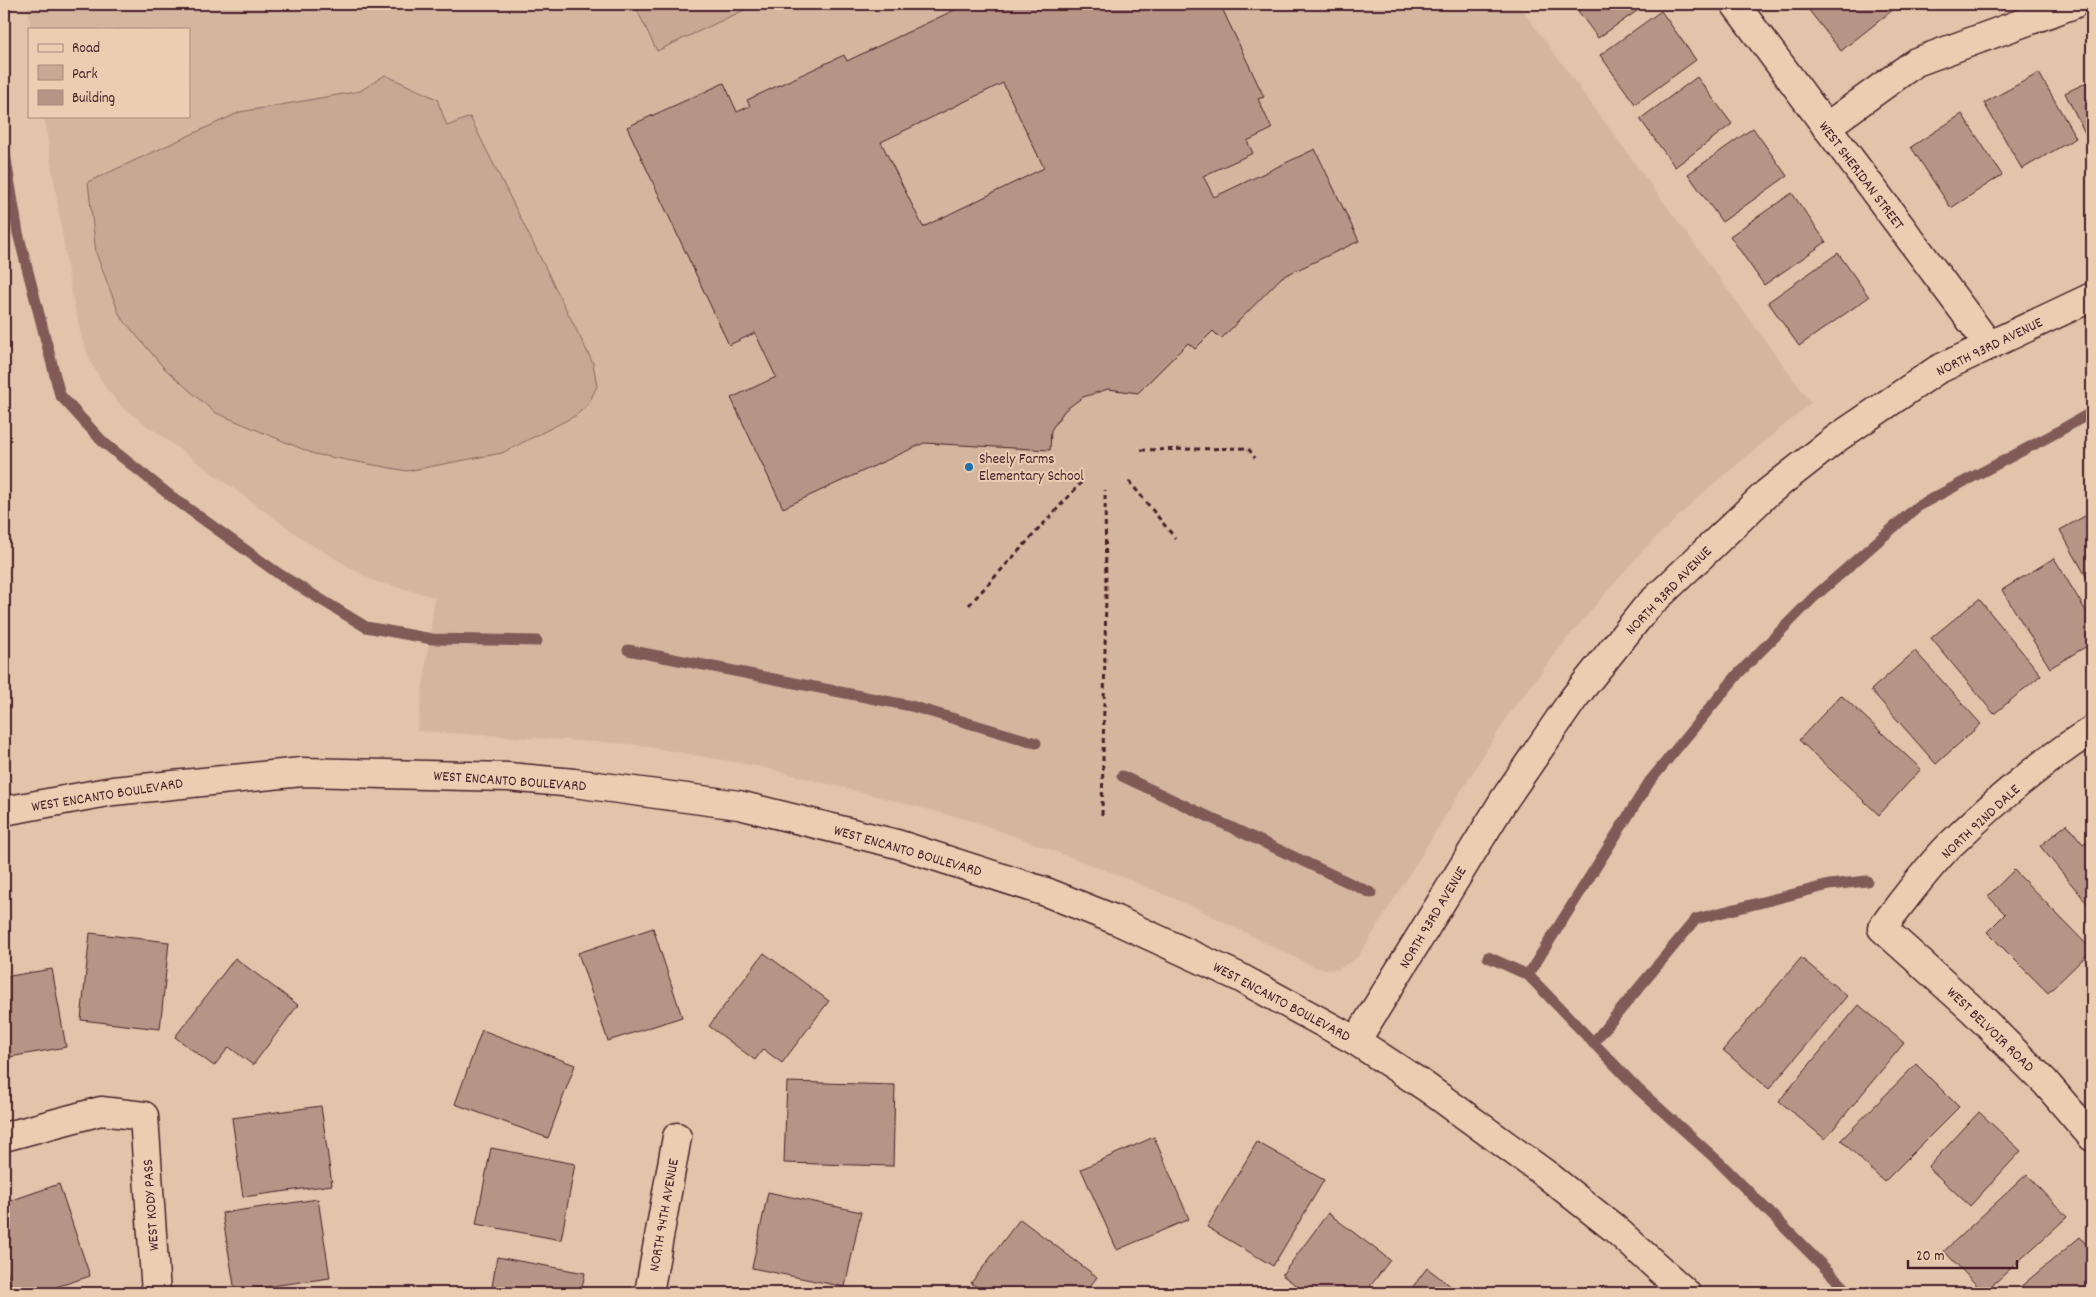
<svg xmlns="http://www.w3.org/2000/svg" width="2096" height="1297" viewBox="0 0 2096 1297" font-family="Dekko,sans-serif">
  <style>
    .built { fill: #d4b69f }
    .green { fill: #c8a895; stroke: #896460 }
    .lines { fill: none; stroke-linecap: round; stroke-linejoin: round }
    .stream { stroke: #815a59; stroke-width: 11 }
    .building { fill: #b79586; stroke: #4a1f2b; fill-rule: evenodd }
    .minor-casing { stroke: #4a1f2b; stroke-width: 31 }
    .path { stroke: #4a1f2b; stroke-width: 3; stroke-dasharray: 5 4; stroke-linecap: butt }
    .minor { stroke: #ebceb2; stroke-width: 28 }
    .poi-dot { fill: #1f6fb2; stroke: #ebceb2; stroke-width: 2 }
    .labels { text-anchor: middle; stroke-width: 4; stroke-linejoin: round; paint-order: stroke }
    .street-label { font-size: 15px; fill: #4a1f2b; stroke: #ebceb2 }
    .poi-label { font-size: 15px; fill: #4a1f2b; stroke: #ebceb2; text-anchor: start }
  </style>
  <rect width="100%" height="100%" fill="#e1c4aa"/>
  <filter id="ink" filterUnits="userSpaceOnUse"><feTurbulence type="fractalNoise" baseFrequency=".02" numOctaves="2"/><feDisplacementMap in="SourceGraphic" scale="10" xChannelSelector="R" yChannelSelector="G"/><feConvolveMatrix kernelMatrix="1 2 1 2 8 2 1 2 1" color-interpolation-filters="sRGB"/></filter>
  <g filter="url(#ink)">
    <polygon class="built" points="27,4 1518,4 1811,403 1703,493 1643,550 1570,635 1509,714 1358,957 1337,970 1316,968 1190,905 1105,870 973,821 762,767 631,744 417,731 435,597 373,581 307,542 123,408 106,388 91,363 82,339 71,291 44,116 189,116 189,29 31,29"/>
    <g class="green">
      <polygon points="634,4 757,4 657,51"/>
      <polygon points="385,75 437,99 447,126 470,117 593,363 597,386 588,405 575,416 502,453 407,471 314,454 214,412 164,368 120,316 96,253 88,182 240,112 360,91"/>
    </g>
    <g class="lines">
      <g class="stream">
        <polyline points="4,148 18,233 60,395 103,442 172,497 279,574 366,627 432,639 537,641"/>
        <polyline points="628,650 911,706 1036,743"/>
        <polyline points="1122,776 1371,893"/>
        <polyline points="1488,957 1528,975 1638,1089 1718,1161 1850,1293"/>
        <polyline points="1528,975 1650,781 1738,674 1814,597 1918,506 2052,435 2092,412"/>
        <polyline points="1593,1043 1696,919 1829,885 1867,881"/>
      </g>
    </g>
    <g class="building">
      <path d="M967,4h253l44,93 -6,2 14,30 -25,12 6,12 -50,23 11,21 101,-48 44,92 -77,36 -61,62 -8,-8 -18,18 -7,-6 -50,50 -30,-4 -25,8 -18,13 -14,20 -1,20 -126,-7 -141,65 -52,-110 45,-21 -21,-44 -26,12 -102,-218 97,-44 13,29 13,-6 -3,-6 97,-45 3,6zM1003,83l41,85 -121,59 -42,-85z"/>
      <polygon points="1573,4 1647,4 1598,38"/>
      <polygon points="1804,4 1898,4 1899,5 1841,51"/>
      <polygon points="1661,11 1696,60 1635,104 1600,55"/>
      <polygon points="2039,73 2076,138 2022,169 1984,103"/>
      <polygon points="1697,77 1732,124 1675,167 1640,119"/>
      <polygon points="2092,80 2092,147 2065,93"/>
      <polygon points="1962,114 2002,175 1951,208 1911,147"/>
      <polygon points="1753,128 1787,176 1722,222 1688,174"/>
      <polygon points="1792,193 1826,242 1764,285 1730,236"/>
      <polygon points="1838,253 1869,297 1799,346 1768,302"/>
      <polygon points="2092,512 2092,587 2060,530"/>
      <polygon points="2054,558 2092,621 2092,643 2050,668 2002,590"/>
      <polygon points="1979,599 2041,675 1994,714 1931,638"/>
      <polygon points="1915,651 1981,724 1936,764 1871,690"/>
      <polygon points="1841,695 1921,769 1879,815 1799,740"/>
      <polygon points="2067,824 2083,844 2092,836 2092,909 2040,846"/>
      <polygon points="2014,870 2092,950 2048,993 1987,932 2005,914 1988,896"/>
      <polygon points="653,928 682,1017 608,1041 578,953"/>
      <polygon points="90,933 169,942 160,1029 81,1020"/>
      <polygon points="764,953 829,1001 782,1063 763,1049 755,1060 709,1026"/>
      <polygon points="235,958 298,1005 253,1065 229,1047 214,1066 175,1037"/>
      <polygon points="1801,958 1847,996 1769,1089 1723,1050"/>
      <polygon points="52,969 66,1047 4,1058 4,977"/>
      <polygon points="1859,1005 1904,1043 1825,1139 1779,1101"/>
      <polygon points="482,1030 575,1065 548,1138 455,1104"/>
      <polygon points="1916,1064 1959,1107 1884,1182 1841,1140"/>
      <polygon points="787,1082 895,1085 893,1166 784,1163"/>
      <polygon points="321,1106 332,1185 243,1197 232,1118"/>
      <polygon points="1979,1112 2021,1151 1970,1206 1928,1167"/>
      <polygon points="1154,1137 1189,1219 1117,1250 1081,1169"/>
      <polygon points="1257,1142 1324,1180 1273,1266 1207,1227"/>
      <polygon points="491,1148 575,1164 561,1240 476,1224"/>
      <polygon points="2027,1174 2067,1217 1984,1293 1944,1251"/>
      <polygon points="59,1184 90,1276 38,1293 14,1293 4,1262 4,1203"/>
      <polygon points="768,1192 861,1212 845,1287 752,1268"/>
      <polygon points="318,1199 330,1278 235,1291 222,1213"/>
      <polygon points="1328,1213 1390,1260 1365,1293 1307,1293 1282,1275"/>
      <polygon points="1020,1219 1097,1277 1085,1293 985,1293 971,1283"/>
      <polygon points="2080,1237 2092,1252 2092,1293 2013,1293"/>
      <polygon points="497,1257 585,1273 581,1293 491,1293"/>
      <polygon points="1427,1268 1460,1293 1408,1293"/>
    </g>
    <g class="lines">
      <defs>
        <g id="minor">
          <polyline points="1735,4 1989,345"/>
          <polyline points="1826,127 1916,62 2074,4"/>
          <path d="M2092,730c-49,31 -101,75 -142,115 -24,24 -48,57 -68,83l91,82 72,72 47,55"/>
          <polyline points="4,811 113,791 302,772 508,777 574,783 739,805 897,844 1046,892 1116,920 1239,977 1356,1041 1426,1087 1547,1175 1614,1228 1686,1293"/>
          <polyline points="1356,1041 1504,800 1574,698 1646,608 1767,493 1837,438 1937,370 2092,297"/>
          <polyline points="4,1137 101,1111 144,1116 156,1293"/>
          <polyline points="649,1293 677,1137"/>
        </g>
      </defs>
      <use href="#minor" class="minor-casing"/>
      <g class="path">
        <polyline points="1141,450 1248,448 1255,458"/>
        <polyline points="1129,481 1175,538"/>
        <polyline points="969,605 1081,483"/>
        <polyline points="1102,815 1106,593 1105,490"/>
      </g>
      <use href="#minor" class="minor"/>
    </g>
  </g>
  <circle class="poi-dot" cx="969" cy="467" r="5"/>
  <g class="labels">
    <g class="street-label">
      <text transform="translate(1862 175) rotate(53)" y="5">WEST SHERIDAN STREET</text>
      <text transform="translate(1989 346) rotate(-26)" y="5">NORTH 93RD AVENUE</text>
      <text transform="translate(1668 590) rotate(-46)" y="5">NORTH 93RD AVENUE</text>
      <text transform="translate(510 780) rotate(4)" y="5">WEST ENCANTO BOULEVARD</text>
      <text transform="translate(107 794) rotate(-9)" y="5">WEST ENCANTO BOULEVARD</text>
      <text transform="translate(1980 821) rotate(-43)" y="5">NORTH 92ND DALE</text>
      <text transform="translate(908 850) rotate(16)" y="5">WEST ENCANTO BOULEVARD</text>
      <text transform="translate(1432 917) rotate(-59)" y="5">NORTH 93RD AVENUE</text>
      <text transform="translate(1282 1001) rotate(28)" y="5">WEST ENCANTO BOULEVARD</text>
      <text transform="translate(1991 1029) rotate(44)" y="5">WEST BELVOIR ROAD</text>
      <text transform="translate(150 1205) rotate(-94)" y="5">WEST KODY PASS</text>
      <text transform="translate(663 1215) rotate(-80)" y="5">NORTH 94TH AVENUE</text>
    </g>
    <g class="poi-label">
      <text x="979" y="463">Sheely Farms<tspan x="979" dy="17">Elementary School</tspan></text>
    </g>
  </g>
  <rect width="2096" height="1297" fill="none" stroke="#ebceb2" stroke-width="20"/>
  <rect x="10" y="10" width="2076" height="1277" fill="none" stroke="#4a1f2b" stroke-width="2" filter="url(#ink)"/>
  <rect x="28" y="28" width="162" height="90" fill="#ebceb2" stroke="#ab887c"/>
  <rect x="38" y="44" width="25" height="8" fill="#ebceb2" stroke="#ab887c"/>
  <text x="72" y="52" font-size="15" fill="#4a1f2b">Road</text>
  <rect x="38" y="65" width="25" height="15" fill="#c8a895" stroke="#ab887c"/>
  <text x="72" y="78" font-size="15" fill="#4a1f2b">Park</text>
  <rect x="38" y="90" width="25" height="15" fill="#b79586" stroke="#ab887c"/>
  <text x="72" y="102" font-size="15" fill="#4a1f2b">Building</text>
  <path d="M1908 1260v8h109v-8" fill="none" stroke="#4a1f2b" stroke-width="2.5"/>
  <text x="1916" y="1260" font-size="15" fill="#4a1f2b" stroke="#ebceb2" stroke-width="4" paint-order="stroke">20 m</text>
</svg>
